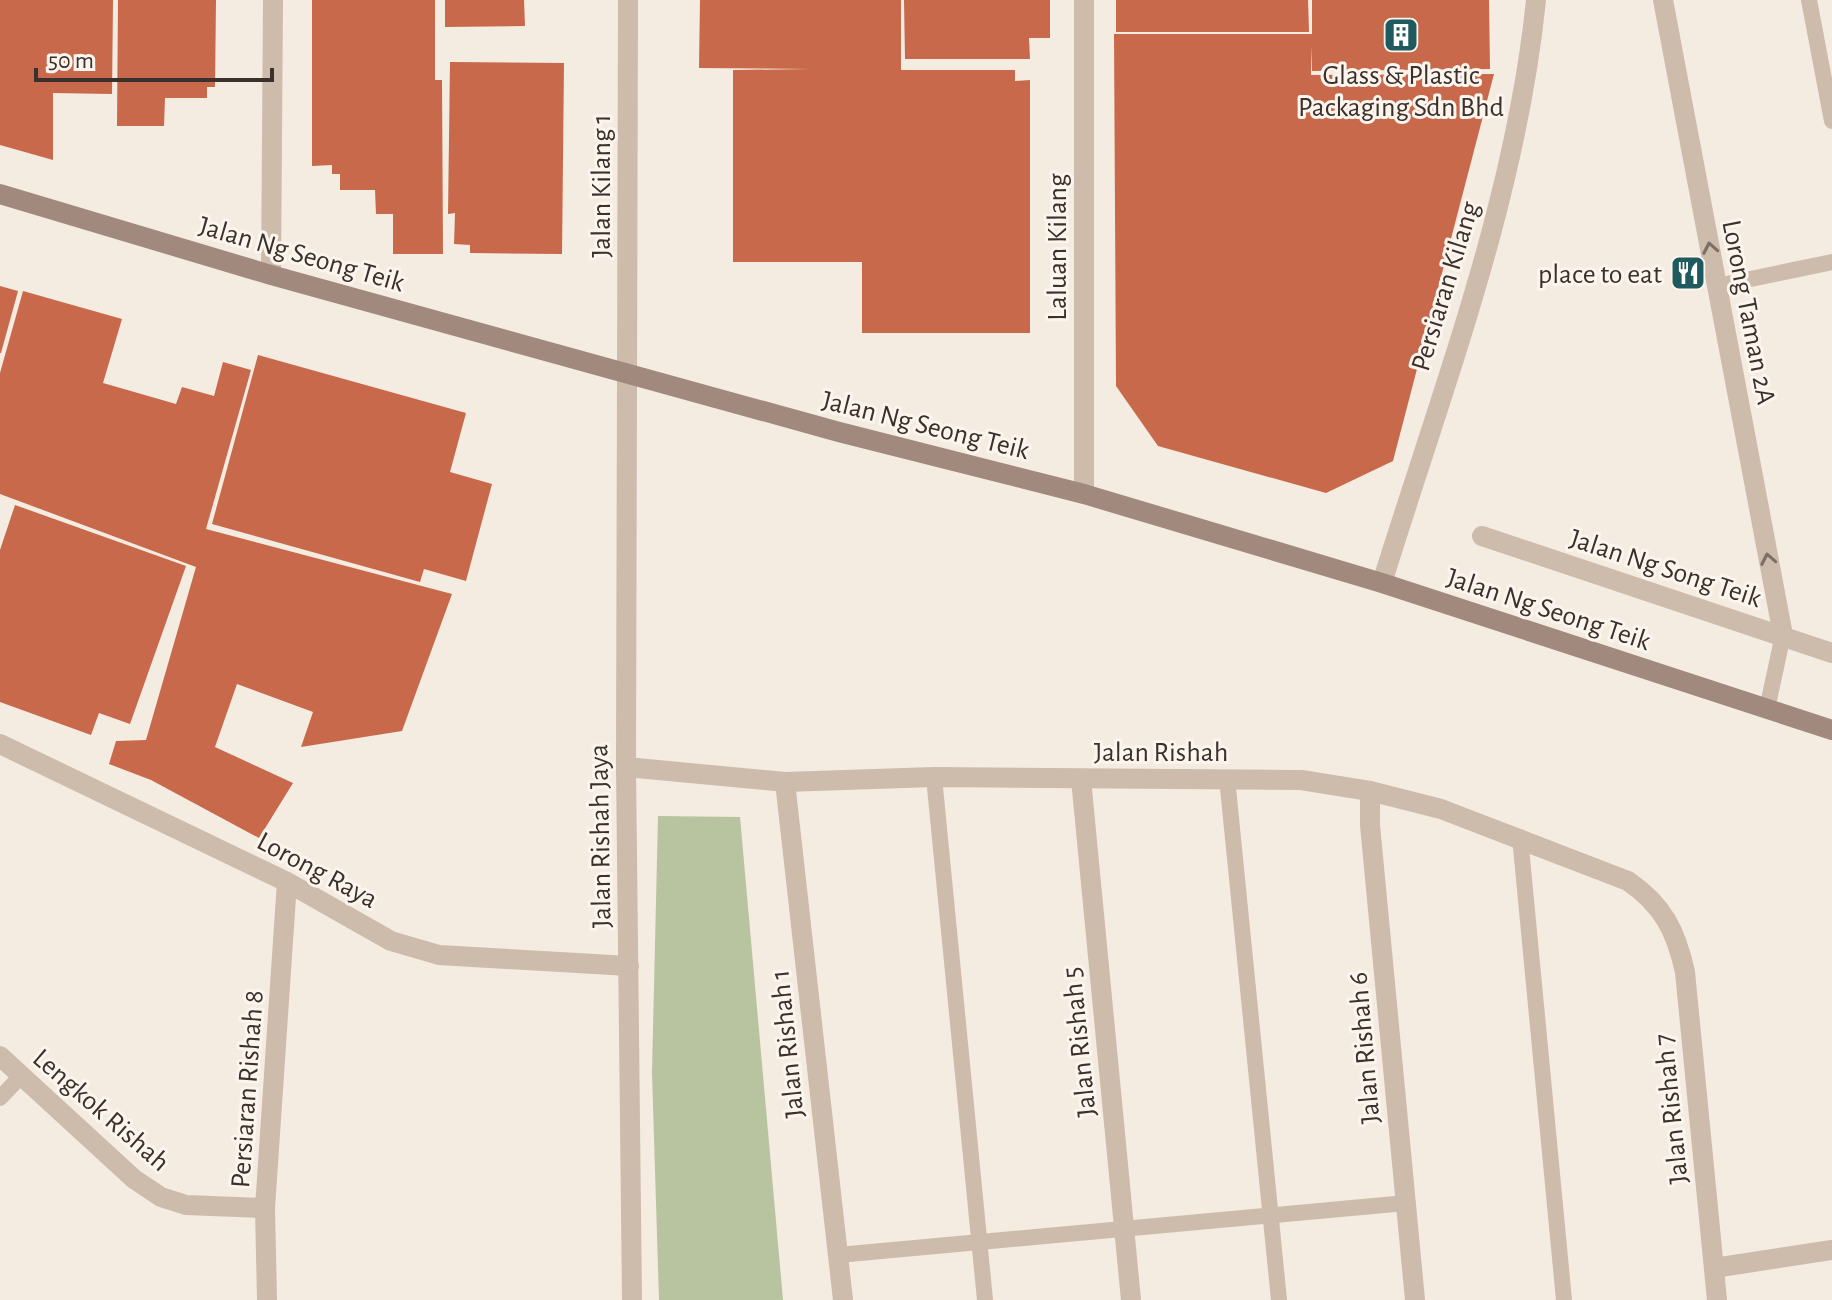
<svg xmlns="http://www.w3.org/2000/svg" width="1832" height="1300" viewBox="0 0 1832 1300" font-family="'Alegreya Sans',sans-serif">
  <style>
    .green { fill: #b8c4a0 }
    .building { fill: #c8694b }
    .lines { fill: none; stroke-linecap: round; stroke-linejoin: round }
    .lane { stroke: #cdbbac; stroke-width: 16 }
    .street { stroke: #cdbbac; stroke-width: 20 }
    .secondary { stroke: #a18a7d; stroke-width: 20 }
    .oneway { stroke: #7d6f65 }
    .labels { text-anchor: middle; stroke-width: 6; stroke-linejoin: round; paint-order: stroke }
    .poi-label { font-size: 28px; fill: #3b302b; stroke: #fbf5ee }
    .street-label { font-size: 28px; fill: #3b302b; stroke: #fbf5ee }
  </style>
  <rect width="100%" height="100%" fill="#f4ebe1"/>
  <polygon class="green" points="658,816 740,817 783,1300 659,1300 652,1072"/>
  <g class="building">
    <polygon points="0,0 113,0 112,94 53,93 53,160 0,145"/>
    <polygon points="118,0 216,0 215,87 207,87 207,98 165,98 164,126 117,126"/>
    <polygon points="312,0 435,0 435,80 442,80 443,254 393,254 393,214 376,214 375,190 340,190 340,174 332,174 332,165 312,166"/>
    <polygon points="445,0 524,0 525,26 445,27"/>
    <polygon points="700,0 901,0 901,70 1015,70 1015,81 1030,80 1030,333 862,333 862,262 733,262 733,70 811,69 699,68"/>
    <polygon points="904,0 1050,0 1050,38 1029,38 1030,59 905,59"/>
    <polygon points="1116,0 1308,0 1309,32 1116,32"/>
    <polygon points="1312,0 1489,0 1490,69 1312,71 1311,46 1311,75 1494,74 1393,461 1326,493 1158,446 1116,386 1114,34 1312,34"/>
    <polygon points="450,62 564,63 562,254 470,253 470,245 454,244 455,213 448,214"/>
    <polygon points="0,286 18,291 1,353 0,353"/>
    <polygon points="23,291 122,319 103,383 176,404 182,387 214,396 223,362 251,370 206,529 452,594 402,731 301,747 313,712 237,684 215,747 293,783 259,838 151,780 109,764 116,741 146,740 196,567 0,494 0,373"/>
    <polygon points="258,355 466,413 450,472 492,484 466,581 424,569 420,582 212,524"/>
    <polygon points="15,505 186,566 130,724 99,713 91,735 0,702 0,550"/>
  </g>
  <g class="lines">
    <g class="lane">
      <polyline points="1809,0 1832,121"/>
      <polyline points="1717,286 1832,262"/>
      <polyline points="1767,709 1783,635"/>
      <polyline points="934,777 985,1300"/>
      <polyline points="1227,778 1279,1300"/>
      <polyline points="1520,837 1564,1300"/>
      <polyline points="0,1098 22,1075"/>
      <polyline points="838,1255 1406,1203"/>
    </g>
    <g class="street">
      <polyline points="628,0 626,767 632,1300"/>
      <polyline points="1084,0 1084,494"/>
      <polyline points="1663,0 1783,635"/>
      <polyline points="271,275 273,0"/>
      <polyline points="1482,536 1832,653"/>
      <path d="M1382,583c59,-191 134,-383 154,-583"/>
      <polyline points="0,744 287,882 391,941 439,955 629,966"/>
      <path d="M626,767l159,15 149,-5 367,3 69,11 71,18 187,72c35,24 48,50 57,91l32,328"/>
      <polyline points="1081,779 1131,1300"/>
      <polyline points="785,782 843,1300"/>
      <polyline points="1370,791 1370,825 1415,1300"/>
      <polyline points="0,1056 134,1179 161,1197 186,1205 265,1208"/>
      <polyline points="1714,1268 1832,1250"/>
      <polyline points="267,1300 265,1208 287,882"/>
    </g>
    <polyline class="secondary" points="0,194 271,275 839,432 1084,494 1382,583 1832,730"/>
  </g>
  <defs><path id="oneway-chevron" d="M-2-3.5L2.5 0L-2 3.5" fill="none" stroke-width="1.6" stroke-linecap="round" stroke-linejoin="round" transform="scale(2)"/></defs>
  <g class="oneway">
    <use href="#oneway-chevron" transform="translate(1710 248) rotate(-101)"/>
    <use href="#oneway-chevron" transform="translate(1768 559) rotate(-101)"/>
  </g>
  <defs>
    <symbol id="building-square" viewBox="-11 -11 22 22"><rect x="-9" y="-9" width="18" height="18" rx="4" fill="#1f5a5e" stroke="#fbf5ee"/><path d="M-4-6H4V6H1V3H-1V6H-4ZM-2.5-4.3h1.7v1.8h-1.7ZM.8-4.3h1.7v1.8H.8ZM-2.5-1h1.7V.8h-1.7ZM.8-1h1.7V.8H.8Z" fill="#fff"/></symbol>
    <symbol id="restaurant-square" viewBox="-11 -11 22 22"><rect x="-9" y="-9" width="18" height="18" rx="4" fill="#1f5a5e" stroke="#fbf5ee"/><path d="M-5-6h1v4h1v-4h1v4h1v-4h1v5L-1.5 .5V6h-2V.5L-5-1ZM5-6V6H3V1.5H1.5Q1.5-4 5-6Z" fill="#fff"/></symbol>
  </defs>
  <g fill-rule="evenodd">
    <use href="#building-square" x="1381" y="15" width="40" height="40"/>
    <use href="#restaurant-square" x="1668" y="253" width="40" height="40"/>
  </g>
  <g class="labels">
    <g class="poi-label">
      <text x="1401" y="84">Glass &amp; Plastic<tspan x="1401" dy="32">Packaging Sdn Bhd</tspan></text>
      <text x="1662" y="283" text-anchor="end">place to eat</text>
    </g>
    <g class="street-label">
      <text transform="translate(600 186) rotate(-90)" y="10">Jalan Kilang 1</text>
      <text transform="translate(1056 247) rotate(-90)" y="10">Laluan Kilang</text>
      <text transform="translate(302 253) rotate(16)" y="10">Jalan Ng Seong Teik</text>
      <text transform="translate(1444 286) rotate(-73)" y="10">Persiaran Kilang</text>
      <text transform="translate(1750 312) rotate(79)" y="10">Lorong Taman 2A</text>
      <text transform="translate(926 424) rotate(14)" y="10">Jalan Ng Seong Teik</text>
      <text transform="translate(1666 567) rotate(18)" y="10">Jalan Ng Song Teik</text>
      <text transform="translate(1549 608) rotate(18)" y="10">Jalan Ng Seong Teik</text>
      <text x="1161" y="761">Jalan Rishah</text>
      <text transform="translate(599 836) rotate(-91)" y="10">Jalan Rishah Jaya</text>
      <text transform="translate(318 869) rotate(28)" y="10">Lorong Raya</text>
      <text transform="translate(1078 1042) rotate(-96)" y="10">Jalan Rishah 5</text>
      <text transform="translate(786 1044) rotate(-96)" y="10">Jalan Rishah 1</text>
      <text transform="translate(1363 1048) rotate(-95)" y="10">Jalan Rishah 6</text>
      <text transform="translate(246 1089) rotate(-86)" y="10">Persiaran Rishah 8</text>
      <text transform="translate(102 1109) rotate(41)" y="10">Lengkok Rishah</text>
      <text transform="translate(1670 1109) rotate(-96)" y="10">Jalan Rishah 7</text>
    </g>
  </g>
  <path d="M36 68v12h236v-12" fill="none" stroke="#3b302b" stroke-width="4"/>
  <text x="48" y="68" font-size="24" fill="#3b302b" stroke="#fbf5ee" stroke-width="6" paint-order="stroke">50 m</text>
</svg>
